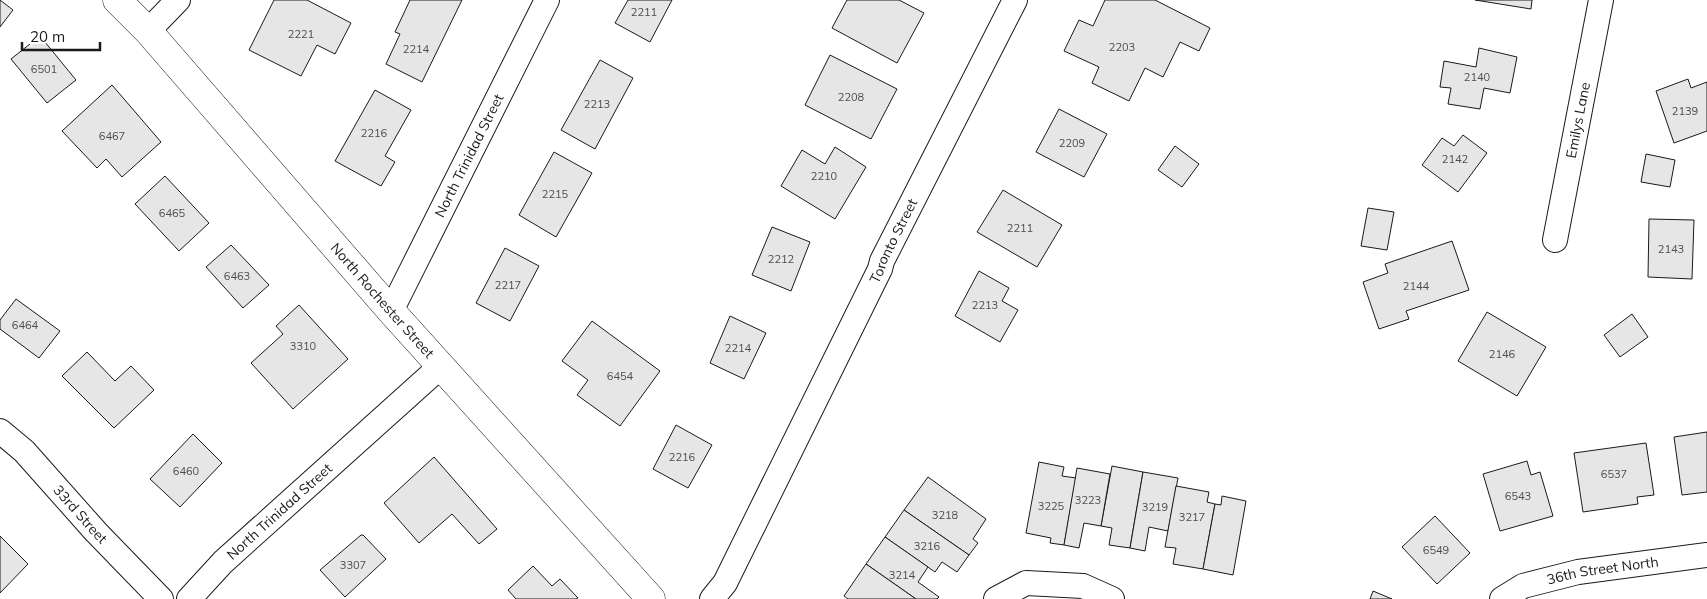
<svg xmlns="http://www.w3.org/2000/svg" width="1707" height="599" viewBox="0 0 1707 599" font-family="Mulish,sans-serif">
  <style>
    .building { fill: #e6e6e6; stroke: #1a1a1a }
    .lines { fill: none; stroke-linecap: round; stroke-linejoin: round }
    .minor-casing { stroke: #1a1a1a; stroke-width: 26 }
    .tertiary-casing { stroke: #1a1a1a; stroke-width: 29 }
    .minor { stroke: #fff; stroke-width: 24 }
    .tertiary { stroke: #fff; stroke-width: 28 }
    .labels { text-anchor: middle; stroke-width: 4; stroke-linejoin: round; paint-order: stroke }
    .number-label { font-size: 11px; fill: #4d4d4d }
    .street-label { font-size: 14px; fill: #1a1a1a; stroke: #fff }
  </style>
  <rect width="100%" height="100%" fill="#fff"/>
  <g class="building">
    <polygon points="0,0 13,10 0,27"/>
    <polygon points="274,0 307,0 351,23 335,54 317,45 301,76 249,50"/>
    <polygon points="410,0 462,0 422,82 386,64 400,34 395,32"/>
    <polygon points="628,0 672,0 650,42 615,23"/>
    <polygon points="847,0 899,0 924,13 897,63 832,28"/>
    <polygon points="1105,0 1155,0 1210,28 1199,51 1180,42 1163,77 1145,68 1129,101 1092,83 1099,67 1064,51 1079,20 1093,26"/>
    <polygon points="1475,0 1532,0 1531,9"/>
    <polygon points="40,36 76,80 47,103 11,59"/>
    <polygon points="1479,48 1517,57 1510,93 1484,88 1480,109 1448,104 1451,88 1440,87 1444,61 1476,67"/>
    <polygon points="830,55 897,89 871,139 805,105"/>
    <polygon points="600,60 633,78 595,149 561,130"/>
    <polygon points="1688,79 1691,88 1707,82 1707,131 1674,143 1656,91"/>
    <polygon points="112,85 161,142 122,177 106,159 97,168 62,131"/>
    <polygon points="375,90 411,110 385,156 395,162 381,186 335,161"/>
    <polygon points="1059,109 1107,134 1084,177 1036,152"/>
    <polygon points="1463,135 1487,153 1458,192 1422,165 1442,138 1454,146"/>
    <polygon points="1175,146 1199,164 1182,187 1158,170"/>
    <polygon points="835,147 866,167 835,219 781,186 802,150 825,164"/>
    <polygon points="554,152 592,173 556,237 519,215"/>
    <polygon points="1646,154 1675,160 1670,187 1641,182"/>
    <polygon points="165,176 209,223 179,251 135,204"/>
    <polygon points="1003,190 1062,225 1037,267 977,232"/>
    <polygon points="1368,208 1394,212 1387,250 1361,246"/>
    <polygon points="1649,219 1694,220 1692,279 1648,277"/>
    <polygon points="772,227 810,242 791,291 752,275"/>
    <polygon points="1452,241 1469,290 1406,311 1409,319 1379,329 1363,282 1388,273 1385,264"/>
    <polygon points="231,245 269,285 243,308 206,267"/>
    <polygon points="505,248 539,266 510,321 476,303"/>
    <polygon points="979,271 1009,288 1002,301 1018,310 1000,342 955,316"/>
    <polygon points="16,299 60,331 39,358 0,329 0,320"/>
    <polygon points="299,305 348,359 293,409 251,363 283,334 276,326"/>
    <polygon points="1487,312 1546,347 1517,396 1458,361"/>
    <polygon points="1632,314 1648,337 1620,357 1604,335"/>
    <polygon points="730,316 766,333 744,379 710,363"/>
    <polygon points="592,321 660,371 620,426 577,395 588,380 562,361"/>
    <polygon points="87,352 115,381 131,366 154,390 114,428 62,376"/>
    <polygon points="676,425 712,445 688,488 653,469"/>
    <polygon points="1707,432 1707,492 1682,495 1674,437"/>
    <polygon points="193,434 222,463 180,507 150,479"/>
    <polygon points="1646,443 1654,495 1637,497 1638,504 1583,512 1574,453"/>
    <polygon points="434,457 497,529 479,544 452,514 419,543 384,503"/>
    <polygon points="1527,461 1531,475 1540,472 1553,516 1500,531 1483,474"/>
    <polygon points="1039,462 1064,467 1062,476 1076,478 1064,545 1050,543 1051,538 1026,533"/>
    <polygon points="1112,466 1143,472 1130,548 1109,545 1112,528 1101,526"/>
    <polygon points="1077,468 1110,474 1101,526 1084,523 1079,548 1064,545"/>
    <polygon points="1143,472 1178,478 1168,531 1149,527 1145,551 1130,548"/>
    <polygon points="928,477 986,519 973,539 978,543 969,555 904,510"/>
    <polygon points="1176,486 1209,492 1207,502 1215,504 1203,569 1173,564 1176,548 1165,547"/>
    <polygon points="1222,496 1246,501 1233,575 1203,569 1215,504 1221,505"/>
    <polygon points="904,510 969,555 957,572 942,562 935,572 885,537"/>
    <polygon points="1435,516 1470,553 1437,584 1402,547"/>
    <polygon points="361,535 363,535 386,559 345,597 320,570"/>
    <polygon points="0,536 28,564 0,593"/>
    <polygon points="885,537 928,567 918,582 939,597 937,599 916,599 866,564"/>
    <polygon points="866,564 916,599 848,599 844,596"/>
    <polygon points="533,566 552,586 560,579 578,598 576,599 516,599 508,590"/>
    <polygon points="1373,591 1392,599 1370,599"/>
  </g>
  <g class="lines">
    <defs>
      <g id="minor">
        <polyline points="148,31 178,0"/>
        <path id="s1" d="M1555,240l46,-240"/>
        <path id="s2" d="M391,311l156,-311"/>
        <path id="s3" d="M0,431l24,20 72,81 65,67"/>
        <path id="s4" d="M189,599l34,-37 218,-196"/>
        <path id="s5" d="M712,599l13,-16 155,-314 2,-8 133,-261"/>
        <polyline points="996,599 1026,583 1083,586 1112,599"/>
        <path id="s6" d="M1502,599l21,-13 55,-14 129,-17"/>
      </g>
      <g id="tertiary">
        <path id="s7" d="M117,0l31,31 243,280 260,288"/>
      </g>
    </defs>
    <use href="#minor" class="minor-casing"/>
    <use href="#tertiary" class="tertiary-casing"/>
    <use href="#minor" class="minor"/>
    <use href="#tertiary" class="tertiary"/>
  </g>
  <g class="labels">
    <g class="number-label">
      <text x="644" y="16">2211</text>
      <text x="301" y="38">2221</text>
      <text x="1122" y="51">2203</text>
      <text x="416" y="53">2214</text>
      <text x="44" y="73">6501</text>
      <text x="1477" y="81">2140</text>
      <text x="851" y="101">2208</text>
      <text x="597" y="108">2213</text>
      <text x="1685" y="115">2139</text>
      <text x="374" y="137">2216</text>
      <text x="112" y="140">6467</text>
      <text x="1072" y="147">2209</text>
      <text x="1455" y="163">2142</text>
      <text x="824" y="180">2210</text>
      <text x="555" y="198">2215</text>
      <text x="172" y="217">6465</text>
      <text x="1020" y="232">2211</text>
      <text x="1671" y="253">2143</text>
      <text x="781" y="263">2212</text>
      <text x="237" y="280">6463</text>
      <text x="508" y="289">2217</text>
      <text x="1416" y="290">2144</text>
      <text x="985" y="309">2213</text>
      <text x="25" y="329">6464</text>
      <text x="303" y="350">3310</text>
      <text x="738" y="352">2214</text>
      <text x="1502" y="358">2146</text>
      <text x="620" y="380">6454</text>
      <text x="682" y="461">2216</text>
      <text x="186" y="475">6460</text>
      <text x="1614" y="478">6537</text>
      <text x="1518" y="500">6543</text>
      <text x="1088" y="504">3223</text>
      <text x="1051" y="510">3225</text>
      <text x="1155" y="511">3219</text>
      <text x="945" y="519">3218</text>
      <text x="1192" y="521">3217</text>
      <text x="927" y="550">3216</text>
      <text x="1436" y="554">6549</text>
      <text x="353" y="569">3307</text>
      <text x="902" y="579">3214</text>
    </g>
    <g class="street-label">
      <text dy="5" stroke="none"><textPath href="#s1" startOffset="122">Emilys Lane</textPath></text>
      <text dy="5" stroke="none"><textPath href="#s2" startOffset="174">North Trinidad Street</textPath></text>
      <text dy="5" stroke="none"><textPath href="#s5" startOffset="402">Toronto Street</textPath></text>
      <text dy="5" stroke="none"><textPath href="#s7" startOffset="401">North Rochester Street</textPath></text>
      <text dy="5" stroke="none"><textPath href="#s4" startOffset="126">North Trinidad Street</textPath></text>
      <text dy="5" stroke="none"><textPath href="#s3" startOffset="116">33rd Street</textPath></text>
      <text dy="5" stroke="none"><textPath href="#s6" startOffset="106">36th Street North</textPath></text>
    </g>
  </g>
  <path d="M22 42v8h78v-8" fill="none" stroke="#1a1a1a" stroke-width="2.5"/>
  <text x="30" y="42" font-size="15" fill="#1a1a1a" stroke="#ffffff" stroke-width="4" paint-order="stroke">20 m</text>
</svg>
